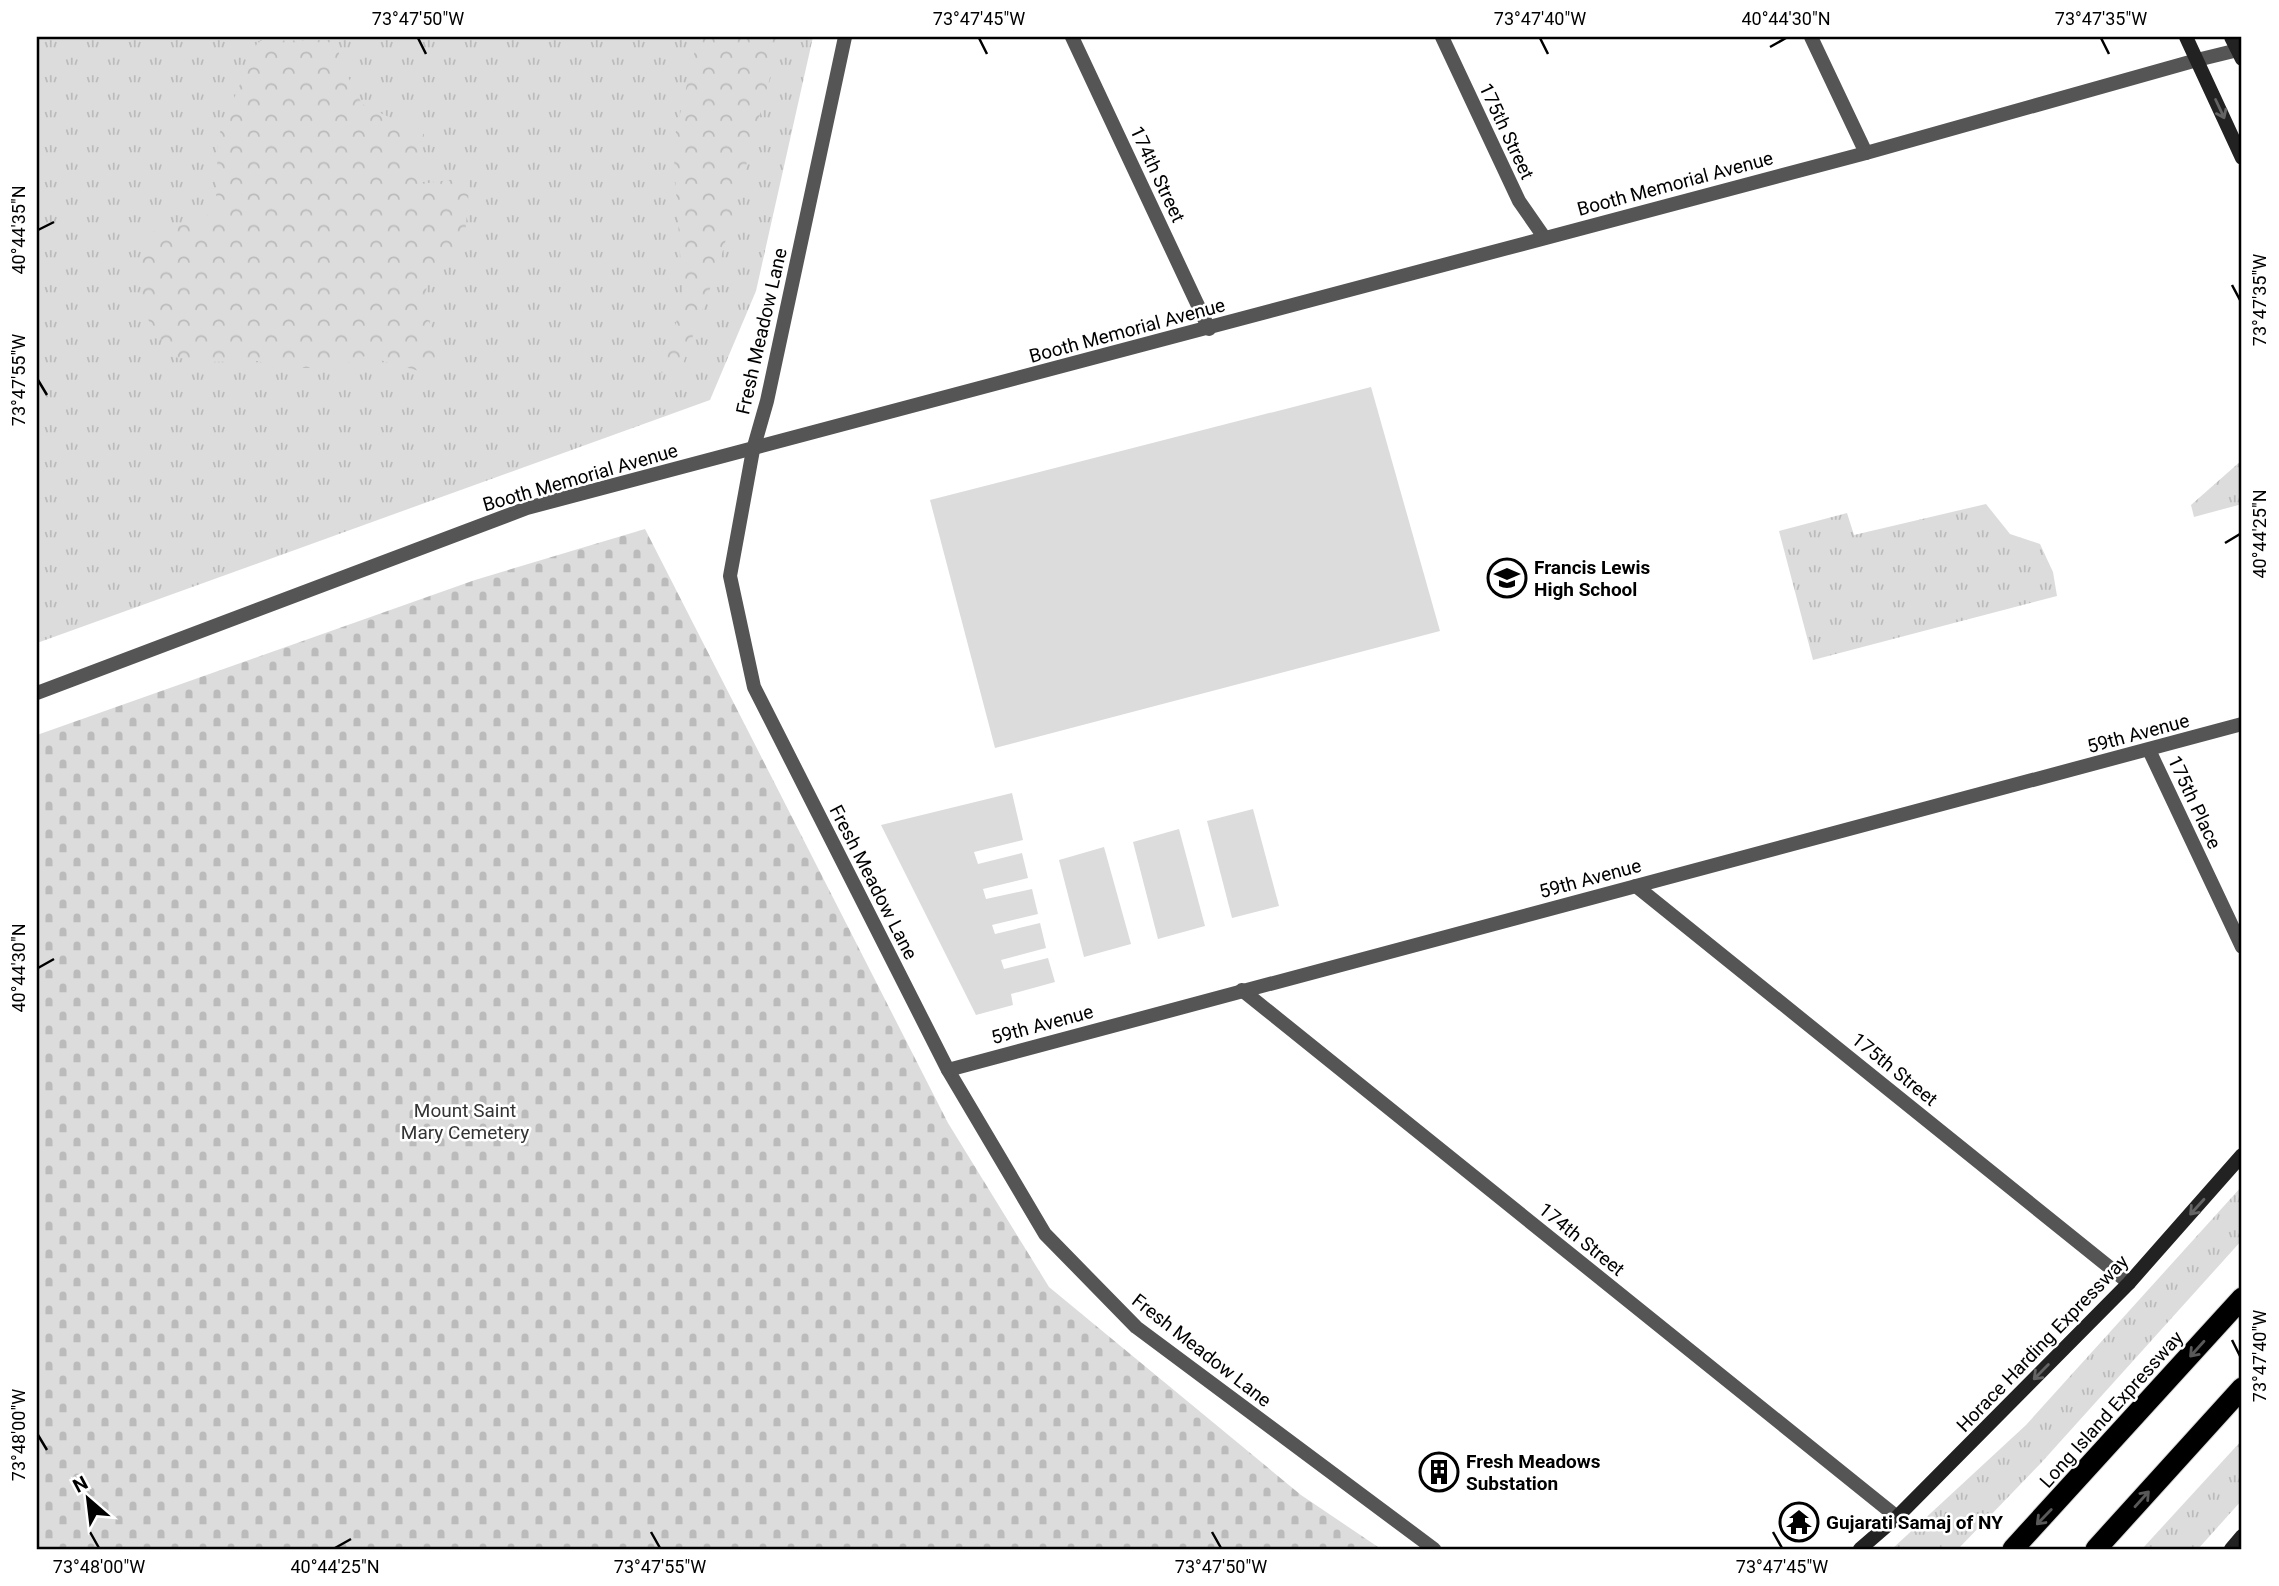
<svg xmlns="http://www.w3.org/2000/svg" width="2279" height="1586" viewBox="0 0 2279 1586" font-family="Roboto,sans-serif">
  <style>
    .grass { fill: url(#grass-tufts) }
    .forest { fill: url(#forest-crowns) }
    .cemetery { fill: url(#cemetery-stones) }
    .green { fill: #dcdcdc }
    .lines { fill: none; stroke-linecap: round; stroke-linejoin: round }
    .motorway-casing { stroke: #dbdbdb; stroke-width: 23 }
    .minor { stroke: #555; stroke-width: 14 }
    .tertiary { stroke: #555; stroke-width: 14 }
    .secondary { stroke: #222; stroke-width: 14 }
    .motorway { stroke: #000; stroke-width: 21 }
    .oneway { stroke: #646464 }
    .oneway2 { stroke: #595959 }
    .ticks { fill: none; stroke: #000; stroke-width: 2.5 }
    .labels { text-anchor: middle; stroke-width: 5; stroke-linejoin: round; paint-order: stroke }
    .street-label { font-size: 19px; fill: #000; stroke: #fff }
    .poi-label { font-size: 19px; font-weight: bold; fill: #000; stroke: #fff; text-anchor: start }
    .park-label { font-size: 19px; fill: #333; stroke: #fff }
    .neatline { fill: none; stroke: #000; stroke-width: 2.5 }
    .ticks-label { font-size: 18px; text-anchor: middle; fill: #000 }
  </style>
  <defs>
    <pattern id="grass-tufts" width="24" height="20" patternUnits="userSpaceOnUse" patternTransform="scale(1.75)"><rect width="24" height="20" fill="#dcdcdc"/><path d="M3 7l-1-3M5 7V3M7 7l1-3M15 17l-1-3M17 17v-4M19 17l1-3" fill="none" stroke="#bbb"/></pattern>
    <pattern id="forest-crowns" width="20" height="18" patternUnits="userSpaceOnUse" patternTransform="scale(1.75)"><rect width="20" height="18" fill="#dcdcdc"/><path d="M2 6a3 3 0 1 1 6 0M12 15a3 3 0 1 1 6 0" fill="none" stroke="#bbb"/></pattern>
    <pattern id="cemetery-stones" width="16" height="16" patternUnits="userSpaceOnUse" patternTransform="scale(1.75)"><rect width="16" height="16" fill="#dcdcdc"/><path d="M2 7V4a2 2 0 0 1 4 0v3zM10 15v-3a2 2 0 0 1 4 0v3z" fill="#bbb"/></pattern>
  </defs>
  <rect width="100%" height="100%" fill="#fff"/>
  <g class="grass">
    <polygon points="37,37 813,37 756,291 710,400 37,643"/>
    <polygon points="2242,460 2242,504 2194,517 2191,505"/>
    <polygon points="1986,504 2010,534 2040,544 2053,572 2057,596 1813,660 1779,531 1847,513 1854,535"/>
    <polygon points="2242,1186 2242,1240 2041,1463 1958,1549 1892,1549 2026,1425"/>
    <polygon points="2242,1440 2242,1500 2198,1549 2142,1549"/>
  </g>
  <g class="forest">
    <polygon points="698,37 781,37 720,261 680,372 661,374 683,299 673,144"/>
    <polygon points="334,40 347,75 362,104 424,134 421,184 470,177 465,236 428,278 423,312 449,356 423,372 365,356 335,368 277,368 258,361 207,362 173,357 165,340 153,338 140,285 144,234 204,220 216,203 218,137 258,41"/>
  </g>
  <polygon class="cemetery" points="645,529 948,1123 1049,1287 1301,1495 1381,1549 37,1549 37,735 475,580"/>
  <g class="green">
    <polygon points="1371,387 1440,631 995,748 930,500"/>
    <polygon points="1012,793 1023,840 974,852 978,864 1022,853 1028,878 983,889 986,899 1032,889 1038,914 992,925 995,934 1040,923 1046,948 1001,960 1004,969 1048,958 1055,982 1011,994 1013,1005 976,1015 881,825"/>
    <polygon points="1253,809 1279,906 1232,918 1207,821"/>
    <polygon points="1179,829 1205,926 1158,939 1133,842"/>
    <polygon points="1104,847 1131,944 1084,957 1059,860"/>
  </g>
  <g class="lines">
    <defs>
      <g id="motorway">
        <polyline points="2013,1549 2242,1298"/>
        <polyline points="2096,1549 2242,1388"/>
      </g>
    </defs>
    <use href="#motorway" class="motorway-casing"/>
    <g class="minor">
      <polyline points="845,37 767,401 753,450 730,576 754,687 948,1070 1045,1234 1136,1327 1434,1549"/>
      <polyline points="1072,37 1209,329"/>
      <polyline points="1442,37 1519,201 1544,237"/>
      <polyline points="1811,37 1866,153"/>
      <polyline points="2197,60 2242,49"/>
      <polyline points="2149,750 2242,947"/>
      <polyline points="1636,886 2129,1283"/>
      <polyline points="1242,990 1897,1517"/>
      <polyline points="948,1070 2242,724"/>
    </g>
    <polyline class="tertiary" points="37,693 527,508 1866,153 2197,60"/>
    <g class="secondary">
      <polyline points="2186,37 2242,158"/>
      <polyline points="2231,37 2242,59"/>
      <polyline points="1860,1549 1897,1517 2129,1283 2242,1155"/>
      <polyline points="2231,1549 2242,1536"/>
    </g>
    <use href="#motorway" class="motorway"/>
  </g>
  <defs><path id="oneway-shaft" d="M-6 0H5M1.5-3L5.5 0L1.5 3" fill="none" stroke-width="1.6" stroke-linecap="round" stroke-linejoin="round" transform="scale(1.75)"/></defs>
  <g class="oneway">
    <use href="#oneway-shaft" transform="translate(2220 109) rotate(65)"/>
    <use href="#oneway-shaft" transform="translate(2197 1207) rotate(132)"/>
    <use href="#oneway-shaft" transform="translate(2041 1372) rotate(135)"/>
  </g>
  <g class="oneway2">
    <use href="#oneway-shaft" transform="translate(2197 1349) rotate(132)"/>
    <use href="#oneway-shaft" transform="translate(2142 1499) rotate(-48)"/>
    <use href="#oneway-shaft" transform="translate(2044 1517) rotate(134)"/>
  </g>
  <path class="ticks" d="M418,38l8,16M979,38l8,16M1540,38l8,16M2101,38l8,16M1770,47l16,-9M38,230l16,-8M2232,285l8,15M38,380l9,15M2225,543l15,-9M38,968l16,-9M2232,1340l8,16M38,1435l9,15M90,1532l9,16M651,1532l9,16M1212,1532l9,16M1773,1532l9,16M335,1548l16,-9"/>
  <defs>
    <symbol id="school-ring" viewBox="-11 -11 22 22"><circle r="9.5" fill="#fff" stroke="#000" stroke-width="1.5"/><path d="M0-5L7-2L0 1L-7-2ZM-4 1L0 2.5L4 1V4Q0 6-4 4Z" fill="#000"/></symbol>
    <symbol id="building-ring" viewBox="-11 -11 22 22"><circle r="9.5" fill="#fff" stroke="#000" stroke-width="1.5"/><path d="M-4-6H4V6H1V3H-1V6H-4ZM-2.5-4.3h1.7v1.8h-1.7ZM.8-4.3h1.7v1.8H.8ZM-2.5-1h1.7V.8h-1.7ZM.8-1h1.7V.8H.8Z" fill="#000"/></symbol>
    <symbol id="temple-ring" viewBox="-11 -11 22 22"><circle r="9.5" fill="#fff" stroke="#000" stroke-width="1.5"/><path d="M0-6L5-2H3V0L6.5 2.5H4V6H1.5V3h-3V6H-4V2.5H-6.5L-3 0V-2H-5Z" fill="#000"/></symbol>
  </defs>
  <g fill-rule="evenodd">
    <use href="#school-ring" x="1485" y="556" width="44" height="44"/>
    <use href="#building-ring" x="1417" y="1450" width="44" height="44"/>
    <use href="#temple-ring" x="1777" y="1500" width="44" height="44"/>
  </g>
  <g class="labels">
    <g class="street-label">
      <text transform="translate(1507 131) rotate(65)" y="7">175th Street</text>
      <text transform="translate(1158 174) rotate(65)" y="7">174th Street</text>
      <text transform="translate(1675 183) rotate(-15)" y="7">Booth Memorial Avenue</text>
      <text transform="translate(1127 330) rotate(-15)" y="7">Booth Memorial Avenue</text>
      <text transform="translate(761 331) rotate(-77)" y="7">Fresh Meadow Lane</text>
      <text transform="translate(580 477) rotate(-16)" y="7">Booth Memorial Avenue</text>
      <text transform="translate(2138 733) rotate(-15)" y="7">59th Avenue</text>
      <text transform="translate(2195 802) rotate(65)" y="7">175th Place</text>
      <text transform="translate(1590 878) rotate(-15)" y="7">59th Avenue</text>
      <text transform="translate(874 882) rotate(63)" y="7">Fresh Meadow Lane</text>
      <text transform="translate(1042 1024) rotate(-15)" y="7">59th Avenue</text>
      <text transform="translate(1895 1069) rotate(39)" y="7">175th Street</text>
      <text transform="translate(1582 1239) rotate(39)" y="7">174th Street</text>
      <text transform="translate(2042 1343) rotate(-46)" y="7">Horace Harding Expressway</text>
      <text transform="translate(1202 1350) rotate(38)" y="7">Fresh Meadow Lane</text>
      <text transform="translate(2111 1409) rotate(-48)" y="7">Long Island Expressway</text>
    </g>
    <g class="poi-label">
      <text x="1534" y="574">Francis Lewis<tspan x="1534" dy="22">High School</tspan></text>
      <text x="1466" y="1468">Fresh Meadows<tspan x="1466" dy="22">Substation</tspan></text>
      <text x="1826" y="1529">Gujarati Samaj of NY</text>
    </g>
    <g class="park-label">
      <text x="465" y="1117">Mount Saint<tspan x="465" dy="22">Mary Cemetery</tspan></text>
    </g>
  </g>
  <rect width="2279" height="1586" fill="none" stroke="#ffffff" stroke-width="77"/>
  <g transform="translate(88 1499) rotate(332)" stroke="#ffffff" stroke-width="5" paint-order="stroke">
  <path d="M0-5L12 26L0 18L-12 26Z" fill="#000000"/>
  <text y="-10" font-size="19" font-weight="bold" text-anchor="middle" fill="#000000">N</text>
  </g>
  <rect x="38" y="38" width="2202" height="1510" class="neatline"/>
  <g class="ticks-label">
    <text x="418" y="25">73°47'50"W</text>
    <text x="979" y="25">73°47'45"W</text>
    <text x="1540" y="25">73°47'40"W</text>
    <text x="1786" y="25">40°44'30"N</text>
    <text x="2101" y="25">73°47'35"W</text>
    <text transform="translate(19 230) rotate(-90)" y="6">40°44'35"N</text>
    <text transform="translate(2260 300) rotate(-90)" y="6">73°47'35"W</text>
    <text transform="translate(19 380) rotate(-90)" y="6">73°47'55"W</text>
    <text transform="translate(2260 534) rotate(-90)" y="6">40°44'25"N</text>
    <text transform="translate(19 968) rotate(-90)" y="6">40°44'30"N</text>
    <text transform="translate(2260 1356) rotate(-90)" y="6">73°47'40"W</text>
    <text transform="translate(19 1435) rotate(-90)" y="6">73°48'00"W</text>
    <text x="99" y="1573">73°48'00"W</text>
    <text x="335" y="1573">40°44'25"N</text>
    <text x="660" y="1573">73°47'55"W</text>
    <text x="1221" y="1573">73°47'50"W</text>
    <text x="1782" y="1573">73°47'45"W</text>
  </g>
</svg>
